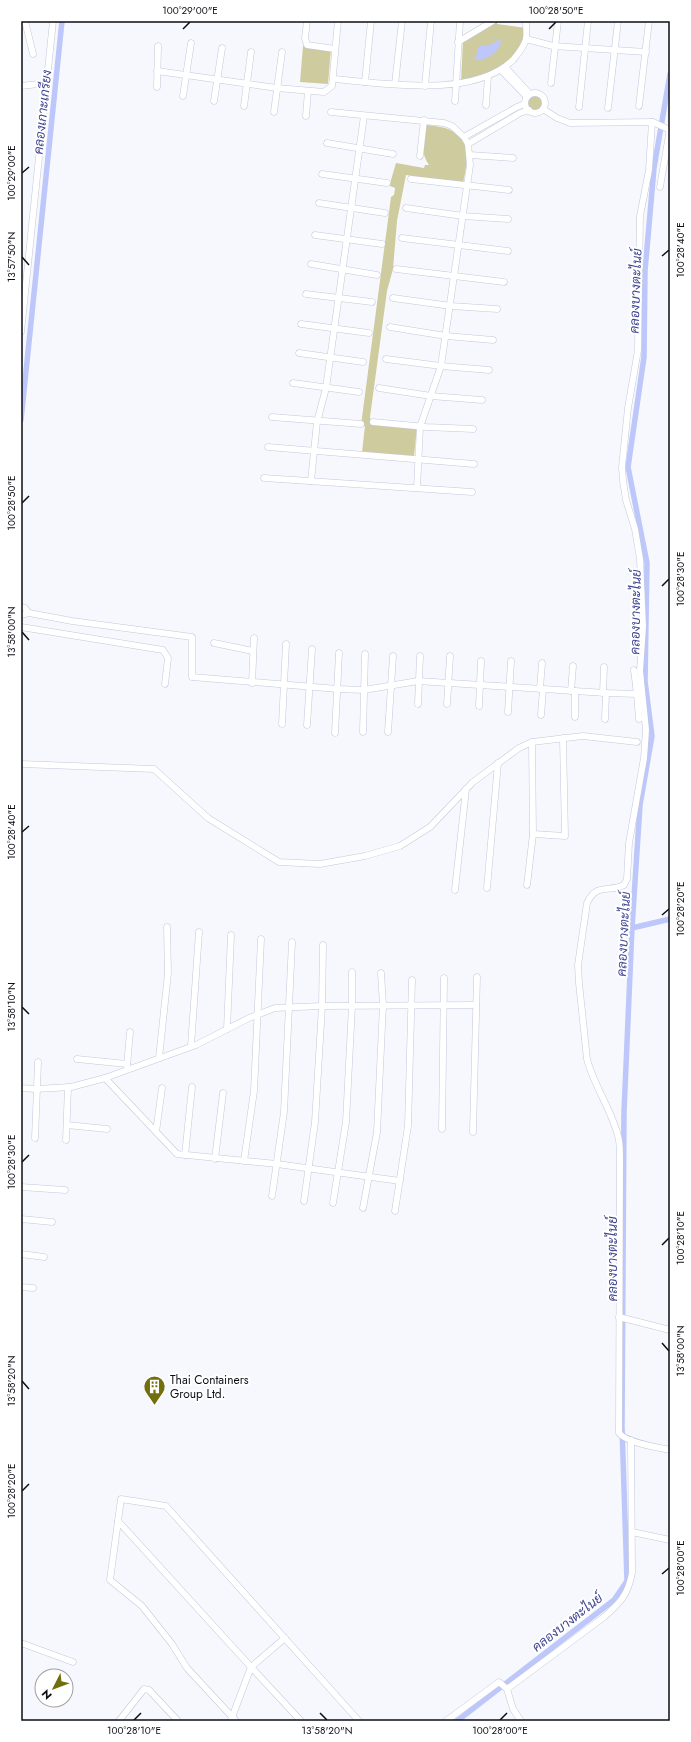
<svg xmlns="http://www.w3.org/2000/svg" width="691" height="1742" viewBox="0 0 691 1742" font-family="Jost,Sarabun,sans-serif">
  <style>
    .green { fill: #cecc9e }
    .water { fill: #bdc7fa }
    .lines { fill: none; stroke-linecap: round; stroke-linejoin: round }
    .canal { stroke: #bdc7fa; stroke-width: 5.5 }
    .street-casing { stroke: #c2c7dd; stroke-width: 7 }
    .street { stroke: #fff; stroke-width: 6 }
    .ticks { fill: none; stroke: #0d0e15; stroke-width: 1.5 }
    .labels { text-anchor: middle; stroke-width: 4; stroke-linejoin: round; paint-order: stroke }
    .poi-label { font-size: 12px; fill: #0d0e15; stroke: #fff; text-anchor: start }
    .water-label { font-size: 13px; font-style: italic; fill: #404790; stroke: #fff }
    .neatline { fill: none; stroke: #0d0e15; stroke-width: 1.5 }
    .ticks-label { font-size: 10px; text-anchor: middle; fill: #0d0e15 }
  </style>
  <rect width="100%" height="100%" fill="#f7f8fd"/>
  <g class="green">
    <path d="M493,21h4v3l29,4c-1,17 -13,35 -29,42 -11,5 -24,8 -36,12l2,-43z"/>
    <polygon points="303,46 331,49 328,84 300,82"/>
    <circle cx="535" cy="103" r="10"/>
    <path d="M426,125c41,3 46,20 37,58l-57,-8 -9,46 -4,48 -6,22 -17,126 1,4 46,7 -3,28 -52,-4 3,-26 -4,-1 30,-228 3,-2 1,-7 -5,-2 1,-6 5,-17 28,5 1,-3h4c-9,-13 -6,-25 -3,-40z"/>
  </g>
  <path class="water" d="M499,39l2,2c-1,11 -17,22 -27,18l3,-5v-4c3,-6 6,-4 12,-5 3,-1 7,-4 10,-6z"/>
  <g class="lines">
    <g class="canal">
      <polyline points="21,420 62,21"/>
      <polyline points="632,928 670,919"/>
      <polyline points="457,1721 614,1600 627,1581 622,1426 624,1112 632,928 640,805 652,736 645,681 647,563 628,467 644,357 645,271 654,168 670,74"/>
    </g>
    <defs>
      <g id="street">
        <polyline points="25,21 33,54"/>
        <polyline points="307,21 305,38 307,45 335,49"/>
        <polyline points="526,39 553,46 646,52"/>
        <polyline points="458,42 493,21"/>
        <polyline points="505,67 528,92"/>
        <polyline points="501,70 527,97"/>
        <polyline points="157,71 277,88 324,92 332,86 338,21"/>
        <path d="M333,79c51,4 139,20 180,-19 5,-6 11,-13 13,-21 1,-5 0,-12 0,-18"/>
        <polyline points="365,82 371,21"/>
        <polyline points="551,83 558,21"/>
        <polyline points="395,84 402,21"/>
        <polyline points="21,86 47,83"/>
        <polyline points="425,86 431,21"/>
        <polyline points="157,87 158,46"/>
        <circle cx="535" cy="103" r="10"/>
        <polyline points="183,96 191,43"/>
        <polyline points="214,101 222,48"/>
        <polyline points="455,101 460,21"/>
        <polyline points="486,105 488,76"/>
        <polyline points="244,106 251,52"/>
        <polyline points="639,106 649,21"/>
        <polyline points="579,107 588,21"/>
        <polyline points="608,108 618,21"/>
        <polyline points="543,109 557,118 570,123 653,122 670,130"/>
        <polyline points="274,112 282,52"/>
        <polyline points="331,112 444,123 452,126 464,137 468,144 470,165 441,366 420,427 417,488"/>
        <polyline points="306,116 308,91"/>
        <path d="M652,122l-3,48 -9,46 -2,134 -10,58 -6,59 1,14 3,19 9,29 5,30 3,67 -3,45 6,59 -2,28 -15,85 -2,36 -3,6c-16,8 -27,-3 -37,18l-9,62 1,18 8,76c7,28 26,52 32,81 1,7 1,14 1,21l-1,272c8,10 38,14 51,17"/>
        <polyline points="464,137 517,107 525,104"/>
        <polyline points="327,143 393,154"/>
        <polyline points="468,144 520,113 529,110"/>
        <polyline points="470,155 513,158"/>
        <polyline points="420,156 424,120"/>
        <polyline points="322,174 387,183"/>
        <polyline points="411,179 509,190"/>
        <polyline points="660,187 670,129"/>
        <polyline points="319,203 385,213"/>
        <polyline points="406,208 463,216 508,219"/>
        <polyline points="315,235 382,244"/>
        <polyline points="402,238 508,251"/>
        <polyline points="311,264 377,275"/>
        <polyline points="396,269 504,282"/>
        <polyline points="306,294 372,302"/>
        <polyline points="393,298 451,306 497,309"/>
        <polyline points="301,324 369,333"/>
        <polyline points="390,327 446,336 493,340"/>
        <polyline points="21,332 53,21"/>
        <polyline points="299,353 363,362"/>
        <polyline points="386,359 441,366 489,370"/>
        <polyline points="293,383 359,392"/>
        <polyline points="379,388 431,396 482,400"/>
        <polyline points="272,417 361,424"/>
        <polyline points="373,422 426,427 473,429"/>
        <polyline points="268,447 474,464"/>
        <polyline points="264,478 472,492"/>
        <polyline points="311,481 317,422 326,388 364,116"/>
        <polyline points="21,607 25,608 29,613"/>
        <polyline points="21,615 29,613 72,621 192,637 192,677 338,689 364,690 418,681 606,693 637,694 639,719"/>
        <polyline points="21,627 163,650 168,658 165,684"/>
        <polyline points="214,643 253,651"/>
        <polyline points="634,670 637,694"/>
        <polyline points="252,683 254,638"/>
        <polyline points="540,689 542,663"/>
        <polyline points="571,691 573,666"/>
        <polyline points="603,693 604,667"/>
        <polyline points="418,704 420,656"/>
        <polyline points="447,704 450,656"/>
        <polyline points="479,706 481,661"/>
        <polyline points="508,712 511,661"/>
        <polyline points="541,715 543,689"/>
        <polyline points="575,717 575,691"/>
        <polyline points="605,719 606,693"/>
        <polyline points="282,724 286,644"/>
        <polyline points="307,725 312,649"/>
        <polyline points="363,732 365,654"/>
        <polyline points="388,732 393,656"/>
        <polyline points="335,733 339,653"/>
        <polyline points="21,764 154,769 208,818 279,862 320,864 365,856 400,846 430,827 473,782 519,748 532,742 583,736 637,742"/>
        <polyline points="533,834 565,836 563,738"/>
        <polyline points="527,885 533,834 532,742"/>
        <polyline points="487,888 498,763"/>
        <polyline points="455,890 466,789"/>
        <polyline points="227,1029 231,935"/>
        <polyline points="191,1046 199,932"/>
        <polyline points="159,1058 168,973 167,927"/>
        <polyline points="77,1059 127,1064"/>
        <polyline points="127,1066 130,1032"/>
        <polyline points="105,1078 177,1154 277,1164 400,1181"/>
        <polyline points="21,1088 36,1089 71,1087 105,1078 196,1045 249,1018 275,1008 322,1006 476,1005"/>
        <polyline points="67,1125 107,1129"/>
        <polyline points="442,1129 444,978"/>
        <polyline points="156,1132 162,1088"/>
        <polyline points="473,1132 477,977"/>
        <polyline points="35,1138 38,1062"/>
        <polyline points="66,1140 68,1087"/>
        <polyline points="185,1155 192,1087"/>
        <polyline points="215,1159 223,1093"/>
        <polyline points="244,1161 254,1091 261,939"/>
        <polyline points="21,1187 65,1190"/>
        <polyline points="272,1196 284,1112 292,942"/>
        <polyline points="304,1201 315,1122 322,1006 323,945"/>
        <polyline points="333,1203 346,1122 352,1006 352,972"/>
        <polyline points="363,1208 377,1132 383,1005 381,973"/>
        <polyline points="395,1211 408,1126 412,980"/>
        <polyline points="21,1219 52,1222"/>
        <polyline points="21,1254 44,1257"/>
        <polyline points="21,1287 33,1288"/>
        <polyline points="619,1317 670,1330"/>
        <polyline points="118,1521 251,1667 285,1638"/>
        <polyline points="632,1532 670,1540"/>
        <polyline points="21,1643 73,1662"/>
        <path d="M507,1689l97,-72c16,-14 24,-22 28,-44l-1,-133"/>
        <polyline points="231,1720 251,1667 301,1721"/>
        <polyline points="119,1721 144,1689 149,1690 178,1721"/>
        <polyline points="236,1721 187,1668 172,1644 142,1606 110,1580 121,1499 166,1506 359,1721"/>
        <polyline points="446,1721 499,1682 507,1689 513,1709 521,1721"/>
      </g>
    </defs>
    <use href="#street" class="street-casing"/>
    <use href="#street" class="street"/>
  </g>
  <path class="ticks" d="M183,29l7,-7M549,29l7,-7M22,173l7,-6M662,256l7,-6M22,257l7,8M22,503l7,-7M662,586l7,-7M22,632l7,8M22,832l7,-6M662,915l7,-6M22,1007l7,7M22,1162l7,-7M662,1245l7,-7M662,1343l7,8M22,1381l7,8M22,1491l7,-7M662,1574l7,-6M320,1713l7,7M134,1720l7,-7M500,1720l7,-7"/>
  <defs>
    <symbol id="building-pin" viewBox="-11 -11 22 30"><path d="M0 17L-7.5 6A9.5 9.5 0 1 1 7.5 6Z" fill="#736e0d" stroke="#fff"/><path d="M-4-6H4V6H1V3H-1V6H-4ZM-2.5-4.3h1.7v1.8h-1.7ZM.8-4.3h1.7v1.8H.8ZM-2.5-1h1.7V.8h-1.7ZM.8-1h1.7V.8H.8Z" fill="#fff"/></symbol>
  </defs>
  <g fill-rule="evenodd">
    <use href="#building-pin" x="142" y="1374" width="25" height="34"/>
  </g>
  <g class="labels">
    <g class="poi-label">
      <text x="170" y="1384">Thai Containers<tspan x="170" dy="14">Group Ltd.</tspan></text>
    </g>
    <g class="water-label">
      <text transform="translate(42 112) rotate(-84)" y="5">คลองเกาะเกรียง</text>
      <text transform="translate(635 291) rotate(-88)" y="5">คลองบางตะไนย์</text>
      <text transform="translate(635 612) rotate(-89)" y="5">คลองบางตะไนย์</text>
      <text transform="translate(623 934) rotate(-87)" y="5">คลองบางตะไนย์</text>
      <text transform="translate(612 1259) rotate(-90)" y="5">คลองบางตะไนย์</text>
      <text transform="translate(567 1622) rotate(-38)" y="5">คลองบางตะไนย์</text>
    </g>
  </g>
  <rect width="691" height="1742" fill="none" stroke="#ffffff" stroke-width="44"/>
  <g transform="translate(54 1688) rotate(228)"><circle r="19" fill="#ffffff" stroke="#9e9fa1"/>
  <path d="M0-3L7 15L0 10L-7 15Z" fill="#736e0d"/>
  <text y="-6" font-size="11" font-weight="bold" text-anchor="middle" fill="#0d0e15">N</text>
  </g>
  <rect x="22" y="22" width="647" height="1698" class="neatline"/>
  <g class="ticks-label">
    <text x="190" y="14">100°29'00"E</text>
    <text x="556" y="14">100°28'50"E</text>
    <text transform="translate(11 173) rotate(-90)" y="4">100°29'00"E</text>
    <text transform="translate(680 250) rotate(-90)" y="4">100°28'40"E</text>
    <text transform="translate(11 257) rotate(-90)" y="4">13°57'50"N</text>
    <text transform="translate(11 503) rotate(-90)" y="4">100°28'50"E</text>
    <text transform="translate(680 579) rotate(-90)" y="4">100°28'30"E</text>
    <text transform="translate(11 632) rotate(-90)" y="4">13°58'00"N</text>
    <text transform="translate(11 832) rotate(-90)" y="4">100°28'40"E</text>
    <text transform="translate(680 909) rotate(-90)" y="4">100°28'20"E</text>
    <text transform="translate(11 1007) rotate(-90)" y="4">13°58'10"N</text>
    <text transform="translate(11 1162) rotate(-90)" y="4">100°28'30"E</text>
    <text transform="translate(680 1238) rotate(-90)" y="4">100°28'10"E</text>
    <text transform="translate(680 1351) rotate(-90)" y="4">13°58'00"N</text>
    <text transform="translate(11 1381) rotate(-90)" y="4">13°58'20"N</text>
    <text transform="translate(11 1491) rotate(-90)" y="4">100°28'20"E</text>
    <text transform="translate(680 1568) rotate(-90)" y="4">100°28'00"E</text>
    <text x="134" y="1734">100°28'10"E</text>
    <text x="327" y="1734">13°58'20"N</text>
    <text x="500" y="1734">100°28'00"E</text>
  </g>
</svg>
